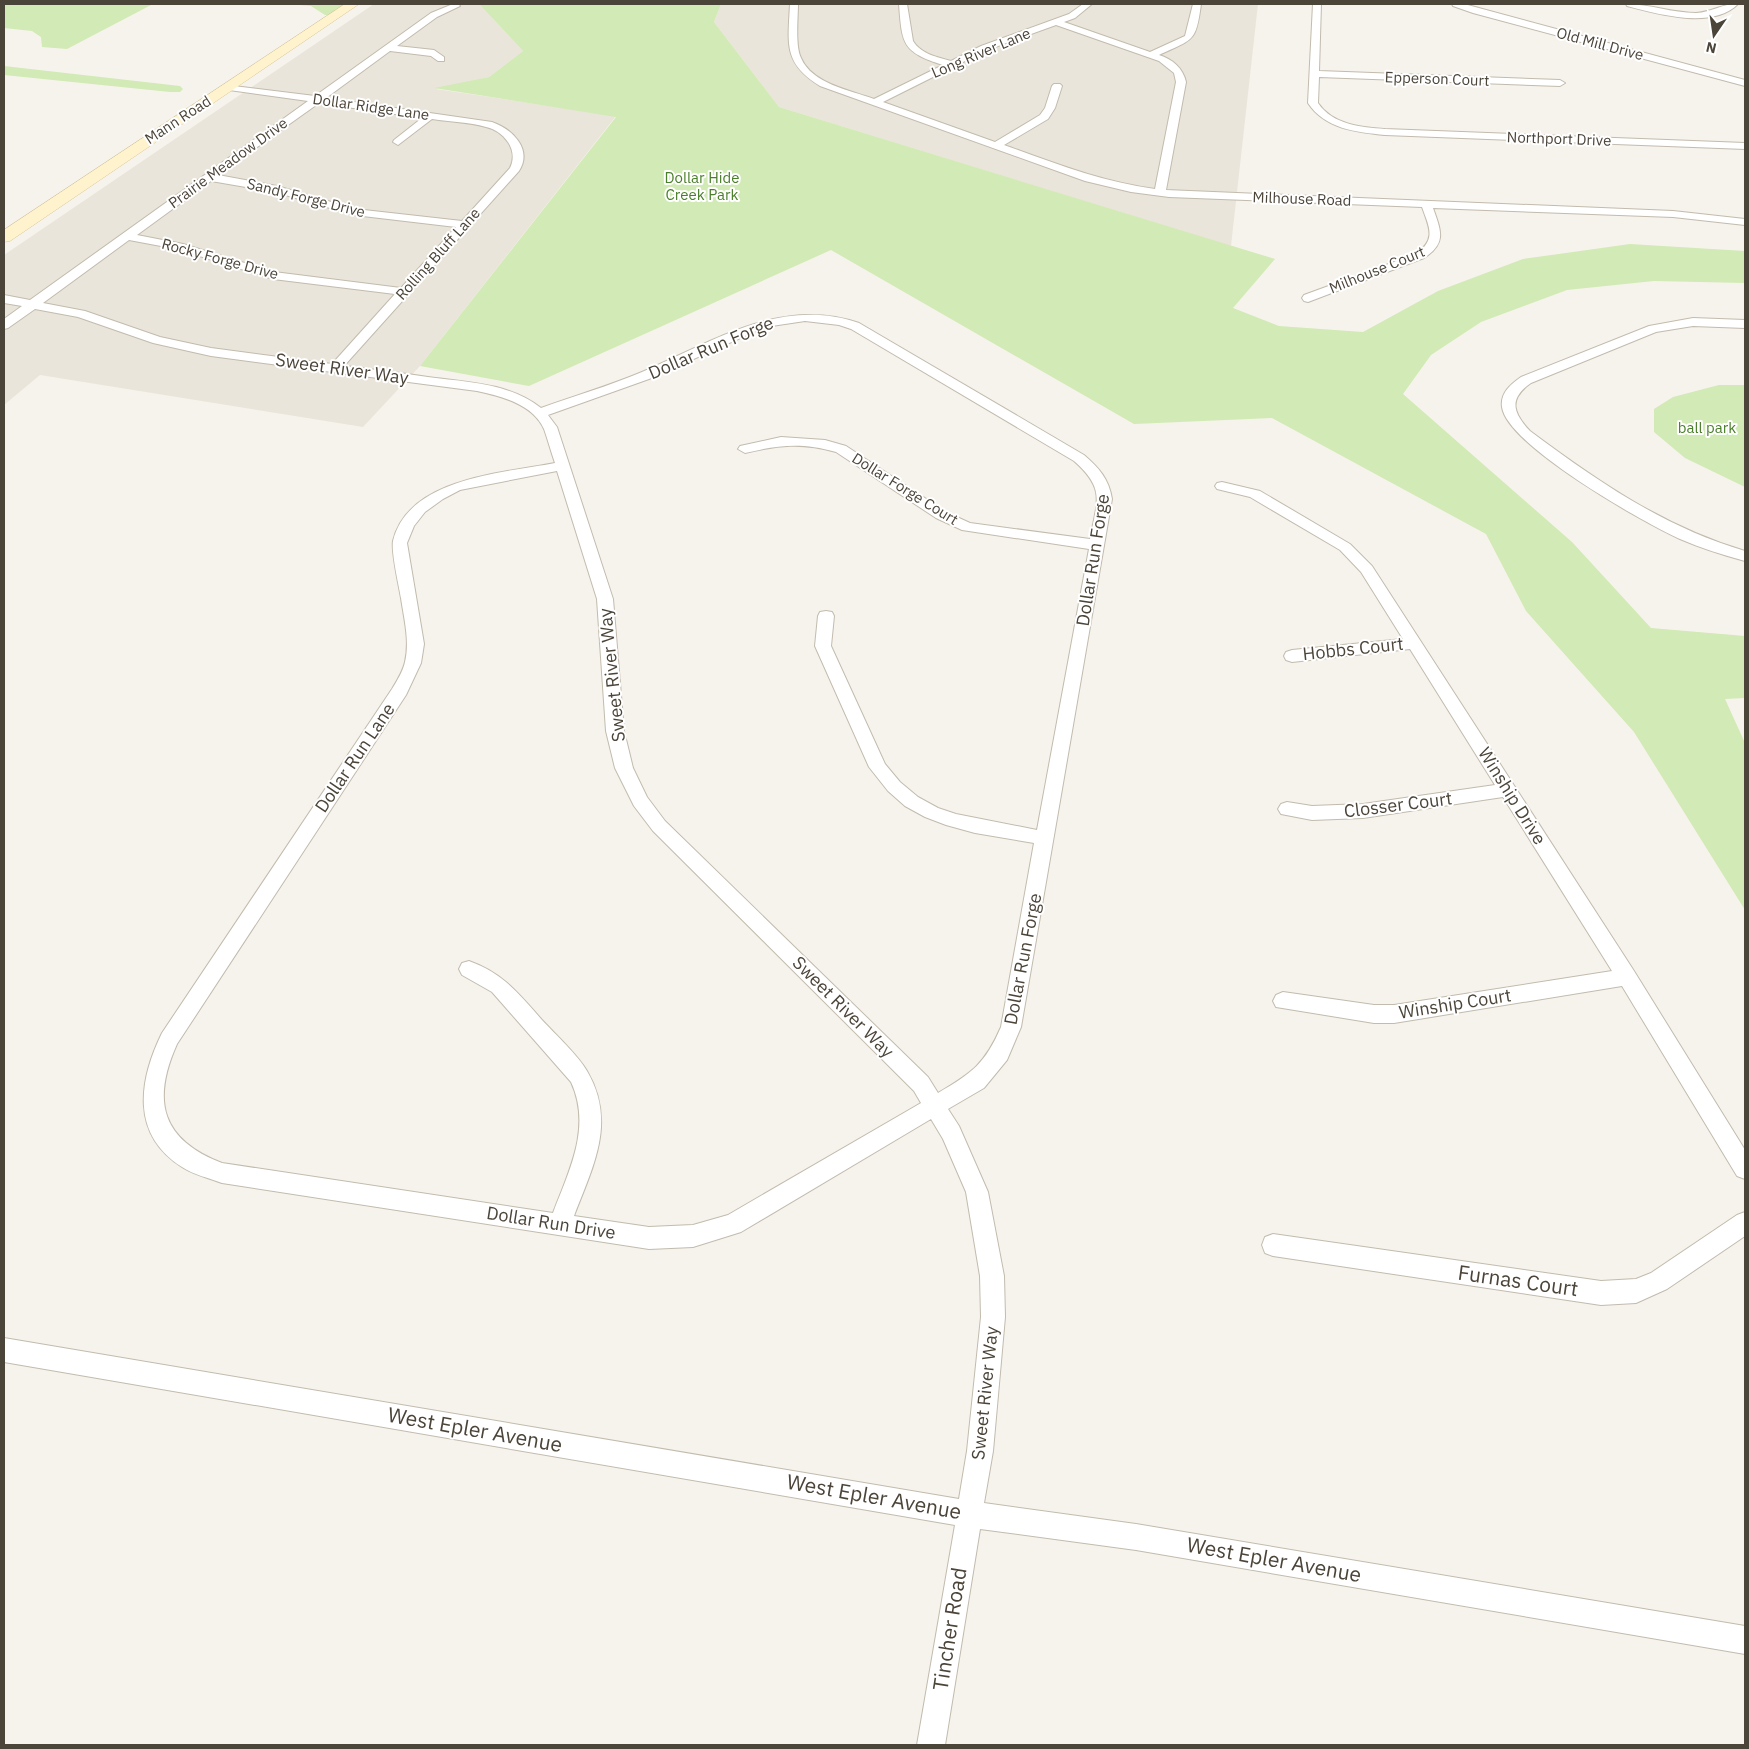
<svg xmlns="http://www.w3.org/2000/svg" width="1749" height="1749" viewBox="0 0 1749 1749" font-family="'IBM Plex Sans',sans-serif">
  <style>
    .residential { fill: #eae5da }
    .green { fill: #d2eab5 }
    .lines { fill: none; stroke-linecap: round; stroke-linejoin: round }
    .minor-casing { stroke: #c2bbae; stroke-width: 2 }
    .secondary-casing { stroke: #d6c79b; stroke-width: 1 }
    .minor { fill: #fff; fill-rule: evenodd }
    .secondary { fill: #fff3cd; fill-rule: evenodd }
    .labels { text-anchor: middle; stroke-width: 4; stroke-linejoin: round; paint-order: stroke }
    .far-street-label { font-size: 15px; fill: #4b4439; stroke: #fff }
    .far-park-label { font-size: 15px; fill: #4a7f2a; stroke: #fff }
    .street-label { font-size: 18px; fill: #4b4439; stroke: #fff }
    .near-street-label { font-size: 21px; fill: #4b4439; stroke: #fff }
  </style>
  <rect width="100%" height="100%" fill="#f6f3ec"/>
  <g class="residential">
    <polygon points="374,4 479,4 523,51 489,77 436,89 616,116 420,366 363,427 40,375 4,405 4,255"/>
    <polygon points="721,4 1258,4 1231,246 779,107 714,22"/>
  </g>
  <g class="green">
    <polygon points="4,4 153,4 67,49 42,47 41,37 32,31 4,28"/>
    <polygon points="287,4 347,4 331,15 325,15 311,6"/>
    <polygon points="479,4 721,4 714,22 779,107 1275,259 1233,308 1279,326 1363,332 1438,291 1523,259 1630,244 1745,251 1745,283 1654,281 1567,290 1481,322 1431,355 1403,394 1572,542 1651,628 1745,636 1745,698 1725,699 1745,743 1745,910 1634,732 1526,611 1486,534 1272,418 1134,424 831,250 529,386 420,366 616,117 434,88 489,77 523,51"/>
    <polygon points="4,66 180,86 183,89 180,92 170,92 4,75"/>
    <polygon points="1719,385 1745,385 1745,487 1685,458 1654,432 1654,409 1673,397"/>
  </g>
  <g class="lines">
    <defs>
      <g id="minor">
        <path d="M453,4h5l2,2 -23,11 -40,29 37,4 10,7v4h-6l-7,-5 -41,-5 -64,47 166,24c20,7 41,27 27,49l-175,195c28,3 56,7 84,11 38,5 82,6 113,31 33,-12 68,-22 101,-36 70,-30 139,-76 217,-49l225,132c15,13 25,24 28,44l-91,528 -14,33 -23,28 -36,21 11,17 29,66 16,84 1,41 -12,134 -9,52 152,21 609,102v28l-609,-104 -156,-21 -35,216h-28l38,-220 -951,-163v-24l955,161 8,-48 14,-134 -1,-41 -14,-84 -23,-53 -12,-20 -190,113 -48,15 -44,2 -427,-66c-13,-5 -28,-8 -40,-16 -52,-33 -43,-87 -20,-134l230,-344c5,-8 11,-18 13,-27 5,-21 -1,-43 -4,-64 -2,-12 -10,-46 -8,-57 15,-63 110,-68 162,-78 -4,-11 -7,-23 -11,-34 -11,-25 -44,-33 -67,-38l-266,-35 -58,-13 -75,-26 -43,-8 -27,19 -4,1v-10l18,-13 -18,-3v-8l26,5 278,-199 -79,-11 -3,-1v-4l89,11 116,-83zM319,103l103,15 -28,22 -1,2 5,3 34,-26c18,3 37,3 54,8 18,4 33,23 24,41l-48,53 -107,-12 -78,-23 -59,-11zM211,181l64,11 79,23 102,12 -55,61 -127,-16 -91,-28 -46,-9zM129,240l48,9 96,30 122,15 -63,70 -121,-16 -51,-11 -75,-26 -42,-8zM805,321l34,4 12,4 223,132c32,28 23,41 16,78l-120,-16 -24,-11 -100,-66 -21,-6 -44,-3 -41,9 -2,3 7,4c34,-8 56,-11 91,-1l100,66 26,12 127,19 -52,281 -81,-16 -18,-6 -20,-11 -18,-15 -15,-18 -54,-118 3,-30 -2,-4 -6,-1 -6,1 -2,4 -3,30 54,121 19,24 17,15 20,11 21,8 29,8 59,10 -33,184c-16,37 -29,46 -63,66l-10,-16 -263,-256 -18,-24 -14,-29 -9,-37 -11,-132 -56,-172 -9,-12 101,-36 116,-52zM557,471l40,128 9,132 9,37 19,38 19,25 261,260 7,12 -193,112 -35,10 -44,2 -75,-11c19,-50 43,-94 13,-145 -9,-16 -32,-37 -45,-51 -23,-26 -39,-47 -73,-59l-7,2 -3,6 3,6 30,17 79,90c21,45 -2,89 -18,131l-331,-50c-60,-23 -71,-61 -45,-119l229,-349 15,-32 3,-19 -17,-101 7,-17 11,-14 18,-13 17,-9z"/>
        <path d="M790,4h8c0,14 -3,42 3,54 11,26 49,32 73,41l69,-34c-41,-13 -41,-21 -44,-61h8l6,37c8,13 24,16 38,20l30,-15 88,-32 14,-10h9l-17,14 -11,4 86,30 35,-16 8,-32h8c-5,39 -8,35 -42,51 13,4 24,13 27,27l-20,108 507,21 72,8v6l-72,-8 -240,-9c8,23 14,35 -9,50l-116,44 -4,-1 -2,-3 2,-3 112,-41c21,-15 13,-27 6,-47l-253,-10 -38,-5 -46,-11 -265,-95c-37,-23 -32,-42 -30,-82zM1056,25l103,36 15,12 2,9 -21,107c-53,-7 -101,-26 -151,-44l44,-26 7,-11 7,-22 -2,-2h-6l-2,2 -7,22 -5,7 -45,27 -112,-40 104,-52z"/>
        <path d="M1313,4h8l-2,67 241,9 5,3 -5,3 -241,-9 -1,26c15,22 43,24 67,26l360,14v6l-360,-14c-29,-3 -60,-6 -77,-32z"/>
        <polygon points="1452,4 1464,4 1745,80 1745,86 1473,13 1453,6"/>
        <path d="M1626,4c24,0 46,9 70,9 16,-1 28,-10 42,-9 -26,26 -80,10 -111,2z"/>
        <path d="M1693,318l52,2v8l-52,-2 -37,6 -125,51c-23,16 -18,30 -1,48 67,50 134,96 215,120v10c-22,-6 -44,-13 -65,-22 -36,-16 -173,-94 -178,-132 -2,-14 9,-23 19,-30l128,-51z"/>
        <polygon points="1222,482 1260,491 1350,544 1372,566 1634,971 1745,1150 1745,1179 1737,1176 1622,986 1394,1023 1374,1023 1276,1007 1273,1001 1276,995 1283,992 1374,1005 1394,1005 1612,971 1503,797 1363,818 1312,820 1281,814 1278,809 1281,804 1287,802 1312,806 1363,804 1495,785 1410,649 1292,662 1286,660 1284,656 1286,652 1292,650 1403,639 1361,572 1340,550 1250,497 1217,489 1215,486 1217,483"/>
        <polygon points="1745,1212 1745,1236 1667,1289 1636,1303 1601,1305 1273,1256 1265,1253 1262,1245 1265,1237 1273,1234 1601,1281 1636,1279 1651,1273 1737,1215"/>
      </g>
      <polygon id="secondary" points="345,4 359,4 10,241 4,242 4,230"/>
    </defs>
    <use href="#minor" class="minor-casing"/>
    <use href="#secondary" class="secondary-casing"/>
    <use href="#minor" class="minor"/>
    <use href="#secondary" class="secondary"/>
  </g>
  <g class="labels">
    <g class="far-street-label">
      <text transform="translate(1600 44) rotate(15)" y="5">Old Mill Drive</text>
      <text transform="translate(981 53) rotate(-23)" y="5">Long River Lane</text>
      <text transform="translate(1437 79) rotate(2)" y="5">Epperson Court</text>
      <text transform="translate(371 107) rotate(8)" y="5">Dollar Ridge Lane</text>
      <text transform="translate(178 120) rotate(-33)" y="5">Mann Road</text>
      <text transform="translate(1559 139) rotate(2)" y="5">Northport Drive</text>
      <text transform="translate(228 163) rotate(-36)" y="5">Prairie Meadow Drive</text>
      <text transform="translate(306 198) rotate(14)" y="5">Sandy Forge Drive</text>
      <text transform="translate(1302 199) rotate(2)" y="5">Milhouse Road</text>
      <text transform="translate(438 254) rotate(-48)" y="5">Rolling Bluff Lane</text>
      <text transform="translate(220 259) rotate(15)" y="5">Rocky Forge Drive</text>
      <text transform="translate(1377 270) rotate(-22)" y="5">Milhouse Court</text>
      <text transform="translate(905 489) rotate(32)" y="5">Dollar Forge Court</text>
    </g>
    <g class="far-park-label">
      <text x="702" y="183">Dollar Hide<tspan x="702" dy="17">Creek Park</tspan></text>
      <text x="1707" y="433">ball park</text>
    </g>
    <g class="street-label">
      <text transform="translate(711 348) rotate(-23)" y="6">Dollar Run Forge</text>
      <text transform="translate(342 369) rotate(8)" y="6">Sweet River Way</text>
      <text transform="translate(1093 560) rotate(-81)" y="6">Dollar Run Forge</text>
      <text transform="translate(1353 649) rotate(-6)" y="6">Hobbs Court</text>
      <text transform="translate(612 675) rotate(-96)" y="6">Sweet River Way</text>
      <text transform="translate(355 758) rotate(-56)" y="6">Dollar Run Lane</text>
      <text transform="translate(1512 796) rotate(58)" y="6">Winship Drive</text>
      <text transform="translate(1398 805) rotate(-7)" y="6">Closser Court</text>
      <text transform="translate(1023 959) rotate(-79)" y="6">Dollar Run Forge</text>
      <text transform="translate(1455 1004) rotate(-9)" y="6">Winship Court</text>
      <text transform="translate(843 1007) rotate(45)" y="6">Sweet River Way</text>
      <text transform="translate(551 1223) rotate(9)" y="6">Dollar Run Drive</text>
      <text transform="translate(985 1393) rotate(-84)" y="6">Sweet River Way</text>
    </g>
    <g class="near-street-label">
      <text transform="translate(1518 1281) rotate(8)" y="7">Furnas Court</text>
      <text transform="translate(475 1430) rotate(10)" y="7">West Epler Avenue</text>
      <text transform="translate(874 1497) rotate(10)" y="7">West Epler Avenue</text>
      <text transform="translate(1274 1560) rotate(10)" y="7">West Epler Avenue</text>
      <text transform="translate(950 1629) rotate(-81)" y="7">Tincher Road</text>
    </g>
  </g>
  <rect width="1749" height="1749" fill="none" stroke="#4b4439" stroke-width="10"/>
  <g transform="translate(1714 35) rotate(193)" stroke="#ffffff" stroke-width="4" paint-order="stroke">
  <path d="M0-4L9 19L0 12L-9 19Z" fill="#4b4439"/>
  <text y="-8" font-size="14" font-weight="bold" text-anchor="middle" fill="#4b4439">N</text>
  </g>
</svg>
